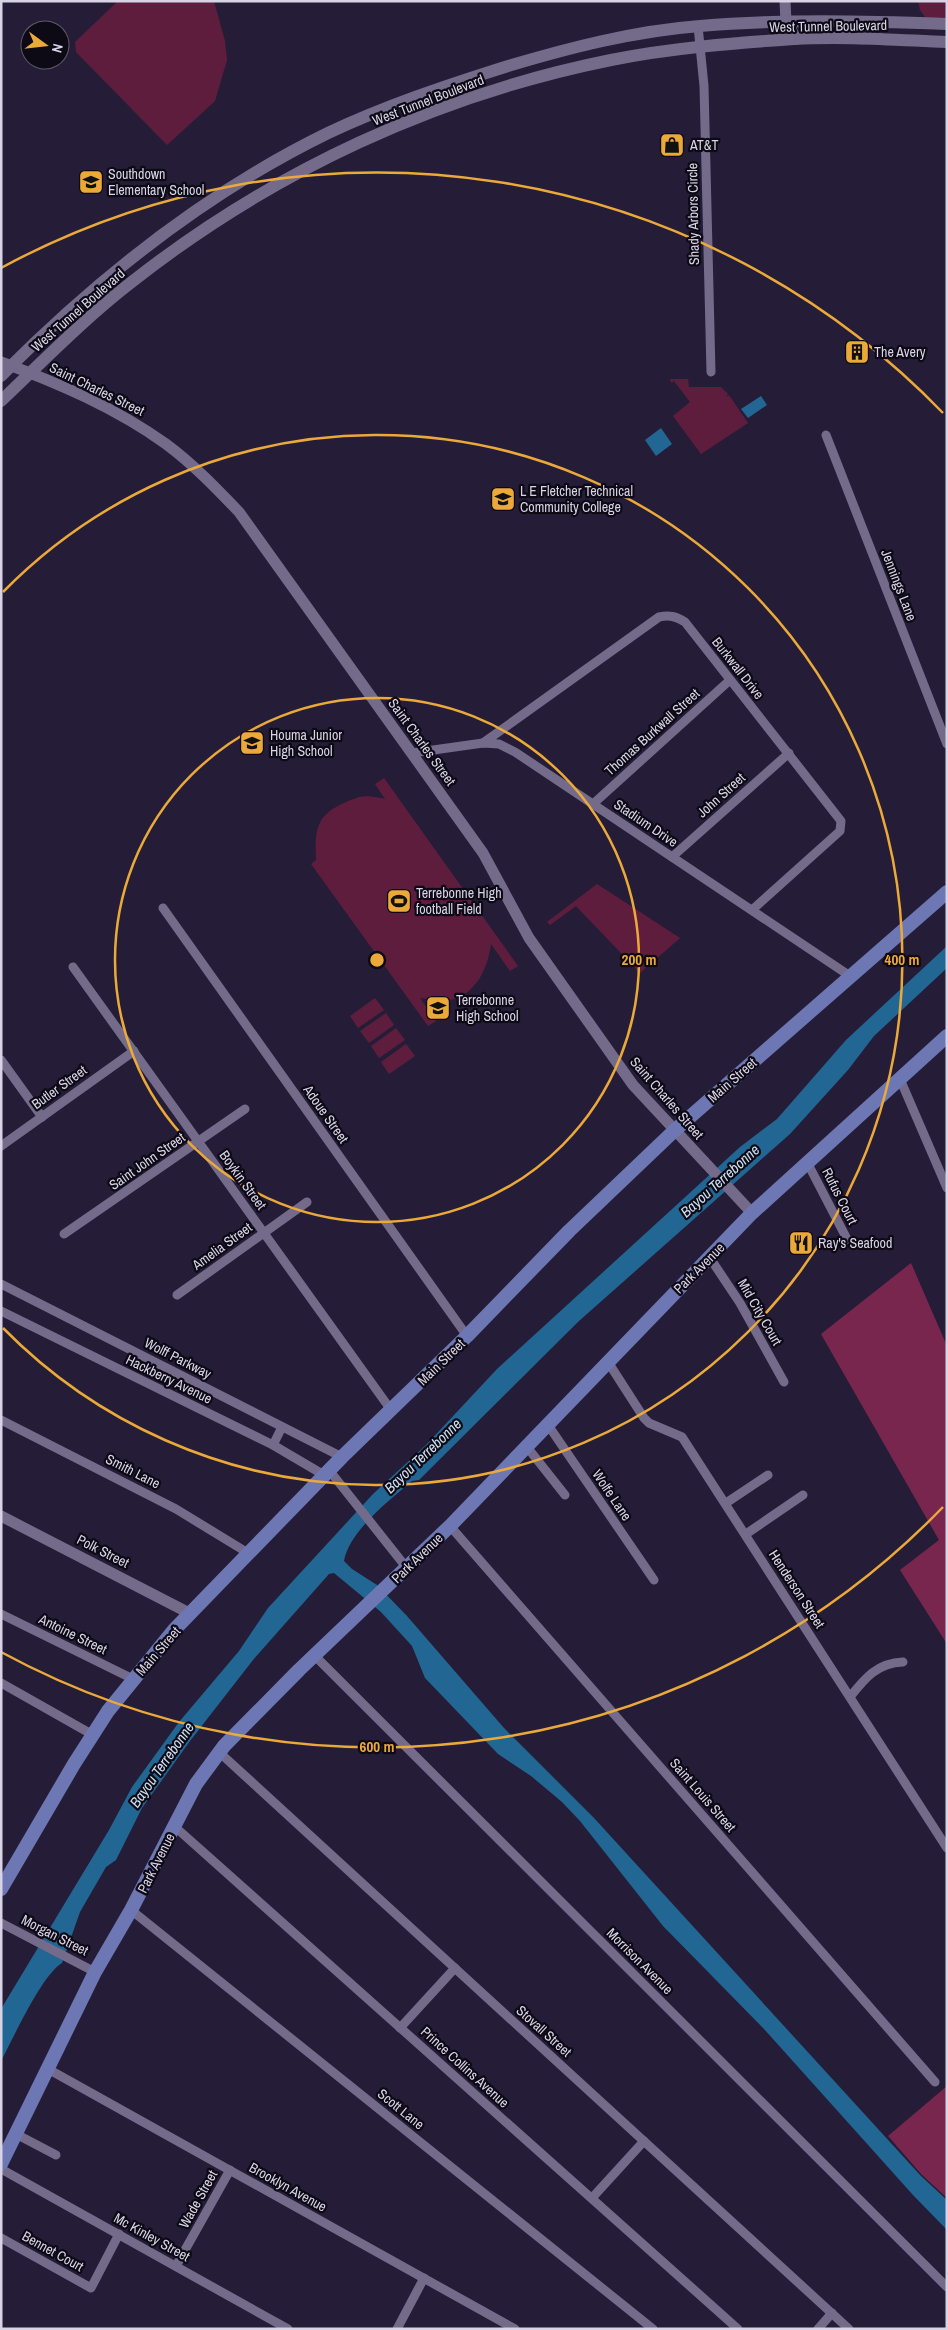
<svg xmlns="http://www.w3.org/2000/svg" width="948" height="2330" viewBox="0 0 948 2330" font-family="'Archivo Narrow',sans-serif">
  <style>
    .green { fill: #5f1d3e }
    .forest { fill: #79264f }
    .water { fill: #226693 }
    .lines { fill: none; stroke-linecap: round; stroke-linejoin: round }
    .minor { stroke: #746b8b; stroke-width: 9 }
    .tertiary { stroke: #746b8b; stroke-width: 11 }
    .secondary { stroke: #746b8b; stroke-width: 12 }
    .primary { stroke: #6d77b3; stroke-width: 14 }
    .ring { fill: none; stroke: #eba939; stroke-width: 2.5 }
    .labels { text-anchor: middle; stroke-width: 4.5; stroke-linejoin: round; paint-order: stroke }
    .street-label { font-size: 14px; fill: #d8d3e5; stroke: #0d0915 }
    .poi-label { font-size: 14px; fill: #d8d3e5; stroke: #0d0915; text-anchor: start }
    .water-label { font-size: 15px; font-style: italic; fill: #cce0f0; stroke: #0d0915 }
    .centre { fill: #eba939; stroke: #0d0915; stroke-width: 2.5 }
    .ring-label { font-size: 15px; text-anchor: middle; font-weight: bold; fill: #eba939; stroke: #0d0915; stroke-width: 4.5; stroke-linejoin: round; paint-order: stroke }
  </style>
  <rect width="100%" height="100%" fill="#251d37"/>
  <g class="green">
    <polygon points="118,1 214,1 225,41 227,60 215,101 167,145 76,52 75,42"/>
    <polygon points="918,1 947,1 947,19 925,17 920,10"/>
    <polygon points="670,379 688,379 689,387 721,387 728,394 726,397 729,395 748,423 701,454 673,416 690,402 674,381 671,383"/>
    <path d="M384,778l134,188 -8,5 -19,-27c-3,21 -11,42 -31,53 -12,6 -28,2 -40,1l16,23 -8,5 -117,-162 5,-4c-1,-29 -1,-44 28,-57 19,-8 21,-8 41,-4l-10,-15z"/>
    <polygon points="597,884 680,938 640,973 576,906 550,925 547,922"/>
    <polygon points="375,998 384,1010 358,1028 350,1016"/>
    <polygon points="386,1013 394,1025 369,1043 360,1031"/>
    <polygon points="396,1028 405,1040 379,1058 371,1046"/>
    <polygon points="406,1044 415,1056 389,1074 381,1062"/>
  </g>
  <g class="forest">
    <polygon points="911,1263 947,1346 947,1644 900,1570 939,1540 821,1334"/>
    <polygon points="947,2086 947,2198 922,2175 888,2136"/>
  </g>
  <g class="water">
    <polygon points="761,396 767,405 748,418 741,409"/>
    <polygon points="661,428 672,444 656,456 645,440"/>
    <path d="M947,946v22l-73,68 -26,34 -58,64 -211,187 -160,159 -7,1c-22,19 -63,50 -68,80l8,8 25,16 30,31 97,112 90,90 327,358 26,24v30l-34,-35 -149,-166 -101,-103 -83,-105 -18,-19 -31,-26 -33,-22 -73,-76 -13,-32 -31,-34 -47,-39 -5,1 -76,86 -63,81 -48,67 -26,52 -10,7 -26,45 -18,51c-21,13 -48,74 -61,98v-52l108,-179 23,-43 47,-65 60,-71 29,-43 105,-114 53,-49 71,-76 243,-222 37,-28 69,-79z"/>
  </g>
  <g class="lines">
    <g class="minor">
      <polyline points="698,26 704,86 711,372"/>
      <polyline points="826,435 947,744"/>
      <path d="M483,743l176,-126c10,-2 17,-1 26,5l156,199 -1,10 -88,79"/>
      <polyline points="412,753 483,743 499,744 515,752 850,976"/>
      <polyline points="593,804 730,680"/>
      <polyline points="672,857 789,753"/>
      <polyline points="163,908 467,1336"/>
      <polyline points="73,967 391,1410"/>
      <polyline points="1,1060 42,1117"/>
      <polyline points="900,1079 947,1188"/>
      <polyline points="1,1146 134,1051"/>
      <polyline points="808,1164 848,1241"/>
      <polyline points="64,1234 245,1109"/>
      <polyline points="710,1258 740,1303 784,1382"/>
      <polyline points="1,1284 342,1457"/>
      <polyline points="177,1295 307,1202"/>
      <polyline points="1,1311 273,1445 324,1475"/>
      <polyline points="608,1362 644,1418 649,1423 682,1437 947,1848"/>
      <polyline points="1,1420 176,1509 248,1553"/>
      <polyline points="548,1425 654,1580"/>
      <polyline points="273,1445 282,1427"/>
      <polyline points="527,1447 565,1495"/>
      <polyline points="329,1470 406,1567"/>
      <polyline points="726,1503 768,1475"/>
      <polyline points="450,1526 935,2082"/>
      <polyline points="746,1534 803,1495"/>
      <polyline points="1,1614 133,1679"/>
      <polyline points="314,1655 947,2287"/>
      <polyline points="1,1683 93,1735"/>
      <path d="M850,1697c15,-19 27,-34 53,-35"/>
      <polyline points="220,1753 849,2329"/>
      <polyline points="174,1826 738,2329"/>
      <polyline points="131,1910 653,2329"/>
      <polyline points="1,1923 95,1972"/>
      <polyline points="400,2028 455,1968"/>
      <polyline points="48,2069 515,2329"/>
      <polyline points="16,2134 56,2155"/>
      <polyline points="1,2169 288,2329"/>
      <polyline points="592,2198 644,2141"/>
      <polyline points="1,2238 91,2288 119,2234"/>
      <polyline points="176,2266 230,2170"/>
      <polyline points="397,2329 424,2278"/>
      <polyline points="818,2329 832,2313"/>
    </g>
    <g class="tertiary">
      <polyline points="785,1 786,22 797,39"/>
      <path d="M1,362c57,21 115,46 165,82 27,20 50,44 73,68l244,341 46,85 104,147 119,128"/>
      <polyline points="1,1516 191,1614"/>
    </g>
    <g class="secondary">
      <path d="M1,376c96,-97 204,-183 327,-243 57,-27 117,-47 177,-66 63,-19 129,-36 195,-41 82,-7 165,-5 247,-2"/>
      <path d="M1,401c43,-41 85,-84 132,-120 140,-110 304,-186 478,-221 60,-12 123,-17 183,-21 50,-3 103,1 153,3"/>
    </g>
    <g class="primary">
      <polyline points="1,1889 74,1764 108,1711 174,1630 342,1457 467,1336 569,1231 675,1130 947,892"/>
      <polyline points="1,2164 95,1972 131,1910 196,1784 224,1746 299,1670 450,1526 752,1213 947,1036"/>
    </g>
  </g>
  <g class="ring">
    <circle cx="377" cy="960" r="262"/>
    <path d="M3 592A525 525 0 1 1 3 1328"/>
    <path d="M943 1507A787 787 0 0 1 1 1652M1 268A787 787 0 0 1 943 413"/>
  </g>
  <defs>
    <symbol id="shop-square" viewBox="-11 -11 22 22"><rect x="-9" y="-9" width="18" height="18" rx="4" fill="#eba939" stroke="#0d0915"/><path d="M-5-2.5h2.3a2.7 3.5 0 0 1 5.4 0H5L5.5 6h-11ZM-1.5-2.5h3a1.5 2.3 0 0 0-3 0Z" fill="#111"/></symbol>
    <symbol id="school-square" viewBox="-11 -11 22 22"><rect x="-9" y="-9" width="18" height="18" rx="4" fill="#eba939" stroke="#0d0915"/><path d="M0-5L7-2L0 1L-7-2ZM-4 1L0 2.5L4 1V4Q0 6-4 4Z" fill="#111"/></symbol>
    <symbol id="building-square" viewBox="-11 -11 22 22"><rect x="-9" y="-9" width="18" height="18" rx="4" fill="#eba939" stroke="#0d0915"/><path d="M-4-6H4V6H1V3H-1V6H-4ZM-2.5-4.3h1.7v1.8h-1.7ZM.8-4.3h1.7v1.8H.8ZM-2.5-1h1.7V.8h-1.7ZM.8-1h1.7V.8H.8Z" fill="#111"/></symbol>
    <symbol id="university-square" viewBox="-11 -11 22 22"><rect x="-9" y="-9" width="18" height="18" rx="4" fill="#eba939" stroke="#0d0915"/><path d="M0-5L7-2L0 1L-7-2ZM-4 1L0 2.5L4 1V4Q0 6-4 4Z" fill="#111"/></symbol>
    <symbol id="stadium-square" viewBox="-11 -11 22 22"><rect x="-9" y="-9" width="18" height="18" rx="4" fill="#eba939" stroke="#0d0915"/><path d="M0-5a6.5 5 0 1 0 0 10a6.5 5 0 1 0 0-10ZM-3.5-1.8h7v3.6h-7Z" fill="#111"/></symbol>
    <symbol id="restaurant-square" viewBox="-11 -11 22 22"><rect x="-9" y="-9" width="18" height="18" rx="4" fill="#eba939" stroke="#0d0915"/><path d="M-5-6h1v4h1v-4h1v4h1v-4h1v5L-1.5 .5V6h-2V.5L-5-1ZM5-6V6H3V1.5H1.5Q1.5-4 5-6Z" fill="#111"/></symbol>
  </defs>
  <g fill-rule="evenodd">
    <use href="#shop-square" x="658" y="131" width="28" height="28"/>
    <use href="#school-square" x="77" y="168" width="28" height="28"/>
    <use href="#building-square" x="843" y="338" width="28" height="28"/>
    <use href="#university-square" x="489" y="485" width="28" height="28"/>
    <use href="#school-square" x="238" y="729" width="28" height="28"/>
    <use href="#stadium-square" x="385" y="887" width="28" height="28"/>
    <use href="#school-square" x="424" y="994" width="28" height="28"/>
    <use href="#restaurant-square" x="787" y="1229" width="28" height="28"/>
  </g>
  <g class="labels">
    <g class="street-label">
      <text transform="translate(828 26) rotate(-1)" y="5">West Tunnel Boulevard</text>
      <text transform="translate(428 100) rotate(-21)" y="5">West Tunnel Boulevard</text>
      <text transform="translate(693 214) rotate(-91)" y="5">Shady Arbors Circle</text>
      <text transform="translate(78 310) rotate(-41)" y="5">West Tunnel Boulevard</text>
      <text transform="translate(97 389) rotate(26)" y="5">Saint Charles Street</text>
      <text transform="translate(899 585) rotate(69)" y="5">Jennings Lane</text>
      <text transform="translate(738 668) rotate(52)" y="5">Burkwall Drive</text>
      <text transform="translate(652 732) rotate(-42)" y="5">Thomas Burkwall Street</text>
      <text transform="translate(422 742) rotate(54)" y="5">Saint Charles Street</text>
      <text transform="translate(721 795) rotate(-42)" y="5">John Street</text>
      <text transform="translate(646 823) rotate(34)" y="5">Stadium Drive</text>
      <text transform="translate(732 1080) rotate(-41)" y="5">Main Street</text>
      <text transform="translate(59 1087) rotate(-36)" y="5">Butler Street</text>
      <text transform="translate(667 1098) rotate(49)" y="5">Saint Charles Street</text>
      <text transform="translate(326 1114) rotate(55)" y="5">Adoue Street</text>
      <text transform="translate(147 1161) rotate(-35)" y="5">Saint John Street</text>
      <text transform="translate(243 1180) rotate(54)" y="5">Boykin Street</text>
      <text transform="translate(840 1196) rotate(63)" y="5">Rufus Court</text>
      <text transform="translate(222 1246) rotate(-36)" y="5">Amelia Street</text>
      <text transform="translate(699 1268) rotate(-45)" y="5">Park Avenue</text>
      <text transform="translate(760 1312) rotate(60)" y="5">Mid City Court</text>
      <text transform="translate(178 1358) rotate(27)" y="5">Wolff Parkway</text>
      <text transform="translate(441 1362) rotate(-44)" y="5">Main Street</text>
      <text transform="translate(169 1379) rotate(26)" y="5">Hackberry Avenue</text>
      <text transform="translate(133 1471) rotate(27)" y="5">Smith Lane</text>
      <text transform="translate(612 1495) rotate(56)" y="5">Wolfe Lane</text>
      <text transform="translate(103 1551) rotate(27)" y="5">Polk Street</text>
      <text transform="translate(417 1558) rotate(-44)" y="5">Park Avenue</text>
      <text transform="translate(797 1589) rotate(57)" y="5">Henderson Street</text>
      <text transform="translate(73 1634) rotate(26)" y="5">Antoine Street</text>
      <text transform="translate(158 1651) rotate(-49)" y="5">Main Street</text>
      <text transform="translate(703 1795) rotate(49)" y="5">Saint Louis Street</text>
      <text transform="translate(156 1863) rotate(-63)" y="5">Park Avenue</text>
      <text transform="translate(55 1935) rotate(27)" y="5">Morgan Street</text>
      <text transform="translate(640 1961) rotate(45)" y="5">Morrison Avenue</text>
      <text transform="translate(544 2031) rotate(42)" y="5">Stovall Street</text>
      <text transform="translate(465 2067) rotate(42)" y="5">Prince Collins Avenue</text>
      <text transform="translate(401 2109) rotate(39)" y="5">Scott Lane</text>
      <text transform="translate(288 2187) rotate(29)" y="5">Brooklyn Avenue</text>
      <text transform="translate(198 2199) rotate(-61)" y="5">Wade Street</text>
      <text transform="translate(152 2237) rotate(29)" y="5">Mc Kinley Street</text>
      <text transform="translate(53 2251) rotate(29)" y="5">Bennet Court</text>
    </g>
    <g class="poi-label">
      <text x="690" y="150">AT&amp;T</text>
      <text x="108" y="179">Southdown<tspan x="108" dy="16">Elementary School</tspan></text>
      <text x="874" y="357">The Avery</text>
      <text x="520" y="496">L E Fletcher Technical<tspan x="520" dy="16">Community College</tspan></text>
      <text x="270" y="740">Houma Junior<tspan x="270" dy="16">High School</tspan></text>
      <text x="416" y="898">Terrebonne High<tspan x="416" dy="16">football Field</tspan></text>
      <text x="456" y="1005">Terrebonne<tspan x="456" dy="16">High School</tspan></text>
      <text x="818" y="1248">Ray's Seafood</text>
    </g>
    <g class="water-label">
      <text transform="translate(720 1181) rotate(-42)" y="5">Bayou Terrebonne</text>
      <text transform="translate(423 1456) rotate(-44)" y="5">Bayou Terrebonne</text>
      <text transform="translate(162 1765) rotate(-55)" y="5">Bayou Terrebonne</text>
    </g>
  </g>
  <circle cx="377" cy="960" r="8" class="centre"/>
  <g class="ring-label">
    <text x="639" y="965">200 m</text>
    <text x="902" y="965">400 m</text>
    <text x="377" y="1752">600 m</text>
  </g>
  <rect width="948" height="2330" fill="none" stroke="#d8d3e5" stroke-width="5"/>
  <g transform="translate(45 45) rotate(105)"><circle r="24" fill="#0d0915" stroke="#5e5a68"/>
  <path d="M0-4L9 19L0 12L-9 19Z" fill="#eba939"/>
  <text y="-8" font-size="14" font-weight="bold" text-anchor="middle" fill="#d8d3e5">N</text>
  </g>
</svg>
